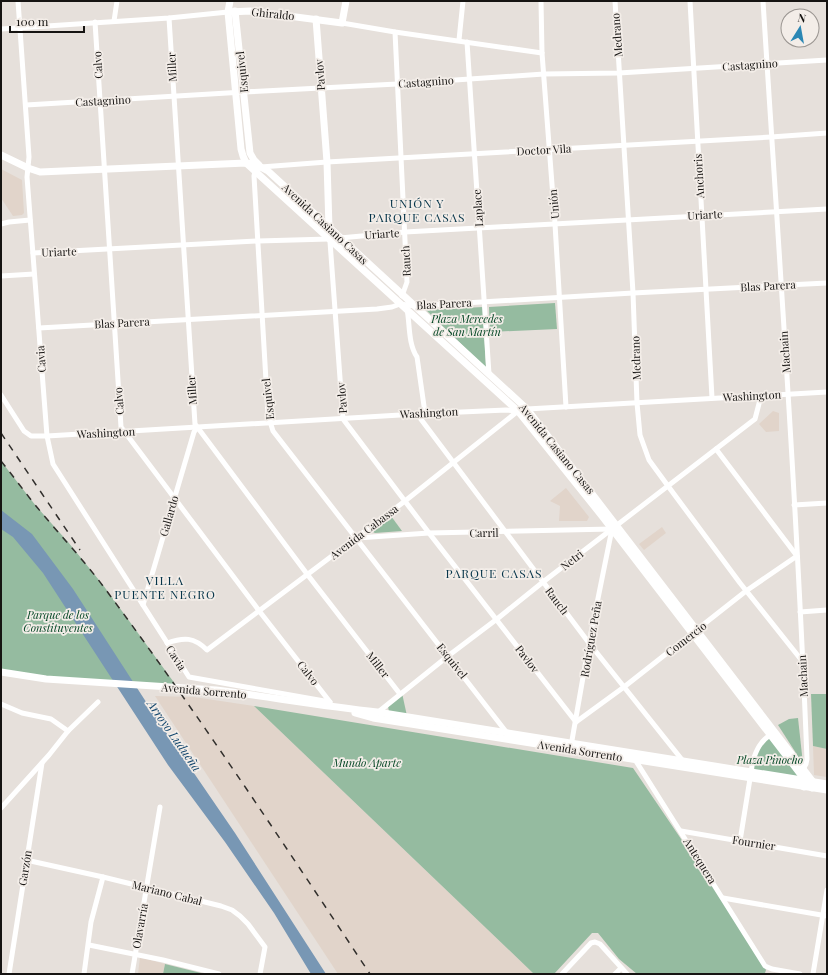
<svg xmlns="http://www.w3.org/2000/svg" width="828" height="975" viewBox="0 0 828 975" font-family="'Playfair Display',serif">
  <style>
    .built { fill: #e1d4ca }
    .green { fill: #95bba0 }
    .water { fill: #7897b4 }
    .lines { fill: none; stroke-linecap: round; stroke-linejoin: round }
    .stream { stroke: #7897b4; stroke-width: 1.5 }
    .street { stroke: #fff; stroke-width: 5 }
    .secondary { stroke: #fff; stroke-width: 7 }
    .rail { stroke: #312f2c; stroke-width: 1.5; stroke-dasharray: 7 7; stroke-linecap: butt }
    .labels { text-anchor: middle; stroke-width: 3.5; stroke-linejoin: round; paint-order: stroke }
    .street-label { font-size: 11px; fill: #161412; stroke: #f3ede8 }
    .park-label { font-size: 11px; font-style: italic; fill: #044725; stroke: #f3ede8 }
    .neighbourhood-label { font-size: 12px; letter-spacing: 1px; fill: #053449; stroke: #f3ede8 }
    .water-label { font-size: 12px; font-style: italic; fill: #11456c; stroke: #f3ede8 }
  </style>
  <rect width="100%" height="100%" fill="#e6e0db"/>
  <g class="built">
    <polygon points="1,169 22,180 24,213 22,215 13,216 1,198"/>
    <polygon points="773,411 779,413 779,431 766,432 759,424"/>
    <polygon points="566,488 589,517 587,521 559,521 560,506 550,501"/>
    <polygon points="662,527 666,533 644,550 639,544"/>
    <polygon points="155,696 194,697 254,706 534,974 338,974"/>
    <polygon points="813,746 827,749 827,777 814,775"/>
    <polygon points="140,957 165,964 163,974 138,974"/>
  </g>
  <g class="green">
    <polygon points="555,303 557,329 490,332 489,307"/>
    <polygon points="483,307 486,368 426,310"/>
    <polygon points="1,461 36,506 68,542 103,585 178,688 1,672"/>
    <polygon points="391,516 402,531 375,533 373,532 373,530"/>
    <polygon points="402,693 407,716 389,712 388,706"/>
    <polygon points="811,694 827,694 827,749 813,746"/>
    <polygon points="254,706 633,768 719,895 766,970 765,973 770,974 637,974 619,959 598,933 592,933 554,974 534,974"/>
    <polygon points="798,718 803,764 778,725 789,719"/>
    <polygon points="770,735 805,780 751,772 757,748"/>
    <polygon points="165,964 205,974 163,974"/>
  </g>
  <polygon class="water" points="1,510 32,534 73,589 161,725 235,833 326,974 311,974 274,913 225,842 168,765 43,573 13,537 1,529"/>
  <g class="lines">
    <polyline class="stream" points="155,717 165,719"/>
    <g class="street">
      <polyline points="18,1 29,157 27,177 47,436 53,464 189,677 330,702"/>
      <polyline points="541,1 542,53 555,224 566,407"/>
      <polyline points="615,1 633,293 637,403 640,435 649,460 668,486 740,583 803,662"/>
      <polyline points="690,1 712,398"/>
      <path d="M763,1c16,253 34,505 44,758l-1,5 -4,7"/>
      <polyline points="169,18 195,424 307,574 400,694"/>
      <polyline points="114,21 117,1"/>
      <polyline points="95,22 121,427 260,612 330,702"/>
      <polyline points="342,23 395,32 542,53"/>
      <polyline points="1,29 169,18 228,12"/>
      <polyline points="395,32 407,282 402,296"/>
      <polyline points="459,40 463,1"/>
      <polyline points="467,42 489,374"/>
      <polyline points="26,105 244,92 397,84 544,74 619,73 827,60"/>
      <polyline points="1,224 9,222 30,220"/>
      <polyline points="329,228 343,419 429,533 576,722"/>
      <polyline points="33,253 258,241 329,239 405,232 827,209"/>
      <polyline points="1,276 34,274"/>
      <path d="M407,309c3,15 1,35 10,48l8,56"/>
      <polyline points="39,328 377,309 392,307 400,304 415,306 633,293 827,283"/>
      <polyline points="1,395 24,431 31,436 47,436 417,414 506,410 518,411 527,409 827,392"/>
      <polyline points="417,414 589,643 683,761 683,763"/>
      <polyline points="794,505 827,503"/>
      <polyline points="357,538 429,533 612,529"/>
      <polyline points="143,605 194,432 197,428"/>
      <polyline points="800,612 827,610"/>
      <path d="M167,643c17,-6 27,-6 40,7l198,-149 113,-90"/>
      <polyline points="1,704 22,713 51,719 68,731"/>
      <polyline points="377,713 448,656 497,619 543,582 755,419 761,396"/>
      <polyline points="576,722 624,687 746,591 797,556 716,449"/>
      <polyline points="507,734 507,733 273,431 268,415 254,176 255,171 261,167 327,162 771,137 827,133"/>
      <polyline points="571,746 589,643 612,529"/>
      <polyline points="634,758 765,966 772,969 800,974"/>
      <polyline points="1,808 49,755 68,731 98,702"/>
      <polyline points="681,831 827,856"/>
      <path d="M740,841l13,-81c4,-11 7,-18 17,-25"/>
      <polyline points="26,860 103,877 221,906 232,910 240,916 248,924 265,947 260,974"/>
      <polyline points="723,898 827,916"/>
      <polyline points="89,945 163,960 219,974"/>
      <polyline points="9,974 42,763"/>
      <polyline points="84,974 91,922 103,877"/>
      <polyline points="132,974 160,807"/>
      <polyline points="562,974 591,943 595,942 600,944 627,974"/>
      <polyline points="615,974 621,968"/>
      <polyline points="813,974 827,890"/>
    </g>
    <g class="secondary">
      <polyline points="230,1 228,12 241,149 243,156 246,163 518,411 602,516 805,780 804,787"/>
      <polyline points="235,11 250,153 254,160 259,165"/>
      <polyline points="230,12 250,11 342,23 346,1"/>
      <polyline points="316,19 327,162 329,228"/>
      <polyline points="1,155 28,168 40,172 246,163 255,164 268,171 527,409 813,782 812,788"/>
      <path d="M1,672l45,7 170,11c54,7 107,16 161,22l450,72"/>
      <polyline points="355,713 373,718 827,790"/>
    </g>
    <g class="rail">
      <polyline points="1,433 80,550"/>
      <path d="M1,461c12,15 23,30 35,45 22,27 46,52 67,80 94,126 180,257 267,388"/>
    </g>
  </g>
  <g class="labels">
    <g class="street-label">
      <text transform="translate(273 14) rotate(6)" y="4">Ghiraldo</text>
      <text transform="translate(617 35) rotate(-94)" y="4">Medrano</text>
      <text transform="translate(98 65) rotate(-93)" y="4">Calvo</text>
      <text transform="translate(750 65) rotate(-4)" y="4">Castagnino</text>
      <text transform="translate(172 67) rotate(-93)" y="4">Miller</text>
      <text transform="translate(242 72) rotate(-96)" y="4">Esquivel</text>
      <text transform="translate(320 75) rotate(-94)" y="4">Pavlov</text>
      <text transform="translate(426 82) rotate(-4)" y="4">Castagnino</text>
      <text transform="translate(103 101) rotate(-3)" y="4">Castagnino</text>
      <text transform="translate(544 150) rotate(-3)" y="4">Doctor Vila</text>
      <text transform="translate(699 176) rotate(-93)" y="4">Anchoris</text>
      <text transform="translate(554 204) rotate(-95)" y="4">Unión</text>
      <text transform="translate(478 208) rotate(-94)" y="4">Laplace</text>
      <text transform="translate(705 215) rotate(-3)" y="4">Uriarte</text>
      <text transform="translate(325 224) rotate(43)" y="4">Avenida Casiano Casas</text>
      <text transform="translate(382 234) rotate(-4)" y="4">Uriarte</text>
      <text transform="translate(59 252) rotate(-2)" y="4">Uriarte</text>
      <text transform="translate(406 261) rotate(-93)" y="4">Rauch</text>
      <text transform="translate(768 286) rotate(-3)" y="4">Blas Parera</text>
      <text transform="translate(444 304) rotate(-3)" y="4">Blas Parera</text>
      <text transform="translate(122 323) rotate(-3)" y="4">Blas Parera</text>
      <text transform="translate(785 352) rotate(-94)" y="4">Machain</text>
      <text transform="translate(636 358) rotate(-92)" y="4">Medrano</text>
      <text transform="translate(41 359) rotate(-94)" y="4">Cavia</text>
      <text transform="translate(192 390) rotate(-94)" y="4">Miller</text>
      <text transform="translate(752 396) rotate(-3)" y="4">Washington</text>
      <text transform="translate(342 398) rotate(-94)" y="4">Pavlov</text>
      <text transform="translate(268 399) rotate(-96)" y="4">Esquivel</text>
      <text transform="translate(119 401) rotate(-94)" y="4">Calvo</text>
      <text transform="translate(429 413) rotate(-3)" y="4">Washington</text>
      <text transform="translate(106 433) rotate(-3)" y="4">Washington</text>
      <text transform="translate(557 449) rotate(51)" y="4">Avenida Casiano Casas</text>
      <text transform="translate(169 516) rotate(-74)" y="4">Gallardo</text>
      <text transform="translate(364 532) rotate(-37)" y="4">Avenida Cabassa</text>
      <text transform="translate(484 533) rotate(-1)" y="4">Carril</text>
      <text transform="translate(572 560) rotate(-38)" y="4">Netri</text>
      <text transform="translate(557 601) rotate(53)" y="4">Rauch</text>
      <text transform="translate(591 639) rotate(-80)" y="4">Rodríguez Peña</text>
      <text transform="translate(686 639) rotate(-38)" y="4">Comercio</text>
      <text transform="translate(176 658) rotate(57)" y="4">Cavia</text>
      <text transform="translate(527 659) rotate(53)" y="4">Pavlov</text>
      <text transform="translate(452 661) rotate(52)" y="4">Esquivel</text>
      <text transform="translate(378 665) rotate(52)" y="4">Miller</text>
      <text transform="translate(308 673) rotate(52)" y="4">Calvo</text>
      <text transform="translate(803 676) rotate(-93)" y="4">Machain</text>
      <text transform="translate(204 691) rotate(5)" y="4">Avenida Sorrento</text>
      <text transform="translate(580 751) rotate(9)" y="4">Avenida Sorrento</text>
      <text transform="translate(754 843) rotate(9)" y="4">Fournier</text>
      <text transform="translate(700 861) rotate(58)" y="4">Antequera</text>
      <text transform="translate(25 868) rotate(-81)" y="4">Garzón</text>
      <text transform="translate(167 893) rotate(14)" y="4">Mariano Cabal</text>
      <text transform="translate(140 926) rotate(-80)" y="4">Olavarría</text>
    </g>
    <g class="park-label">
      <text x="467" y="323">Plaza Mercedes<tspan x="467" dy="13">de San Martín</tspan></text>
      <text x="58" y="619">Parque de los<tspan x="58" dy="13">Constituyentes</tspan></text>
      <text x="770" y="764">Plaza Pinocho</text>
      <text x="367" y="767">Mundo Aparte</text>
    </g>
    <g class="neighbourhood-label">
      <text x="417" y="208">UNIÓN Y<tspan x="417" dy="14">PARQUE CASAS</tspan></text>
      <text x="494" y="578">PARQUE CASAS</text>
      <text x="165" y="585">VILLA<tspan x="165" dy="14">PUENTE NEGRO</tspan></text>
    </g>
    <g class="water-label">
      <text transform="translate(174 736) rotate(55)" y="4">Arroyo Ludueña</text>
    </g>
  </g>
  <rect width="828" height="975" fill="none" stroke="#161412" stroke-width="4"/>
  <g transform="translate(800 28) rotate(11)"><circle r="19" fill="#f3ede8" stroke="#9b9692"/>
  <path d="M0-3L7 15L0 10L-7 15Z" fill="#2b87b4"/>
  <text y="-6" font-size="11" font-weight="bold" text-anchor="middle" fill="#161412">N</text>
  </g>
  <path d="M10 26v6h74v-6" fill="none" stroke="#161412" stroke-width="2"/>
  <text x="16" y="26" font-size="12" fill="#161412" stroke="#f3ede8" stroke-width="3" paint-order="stroke">100 m</text>
</svg>
